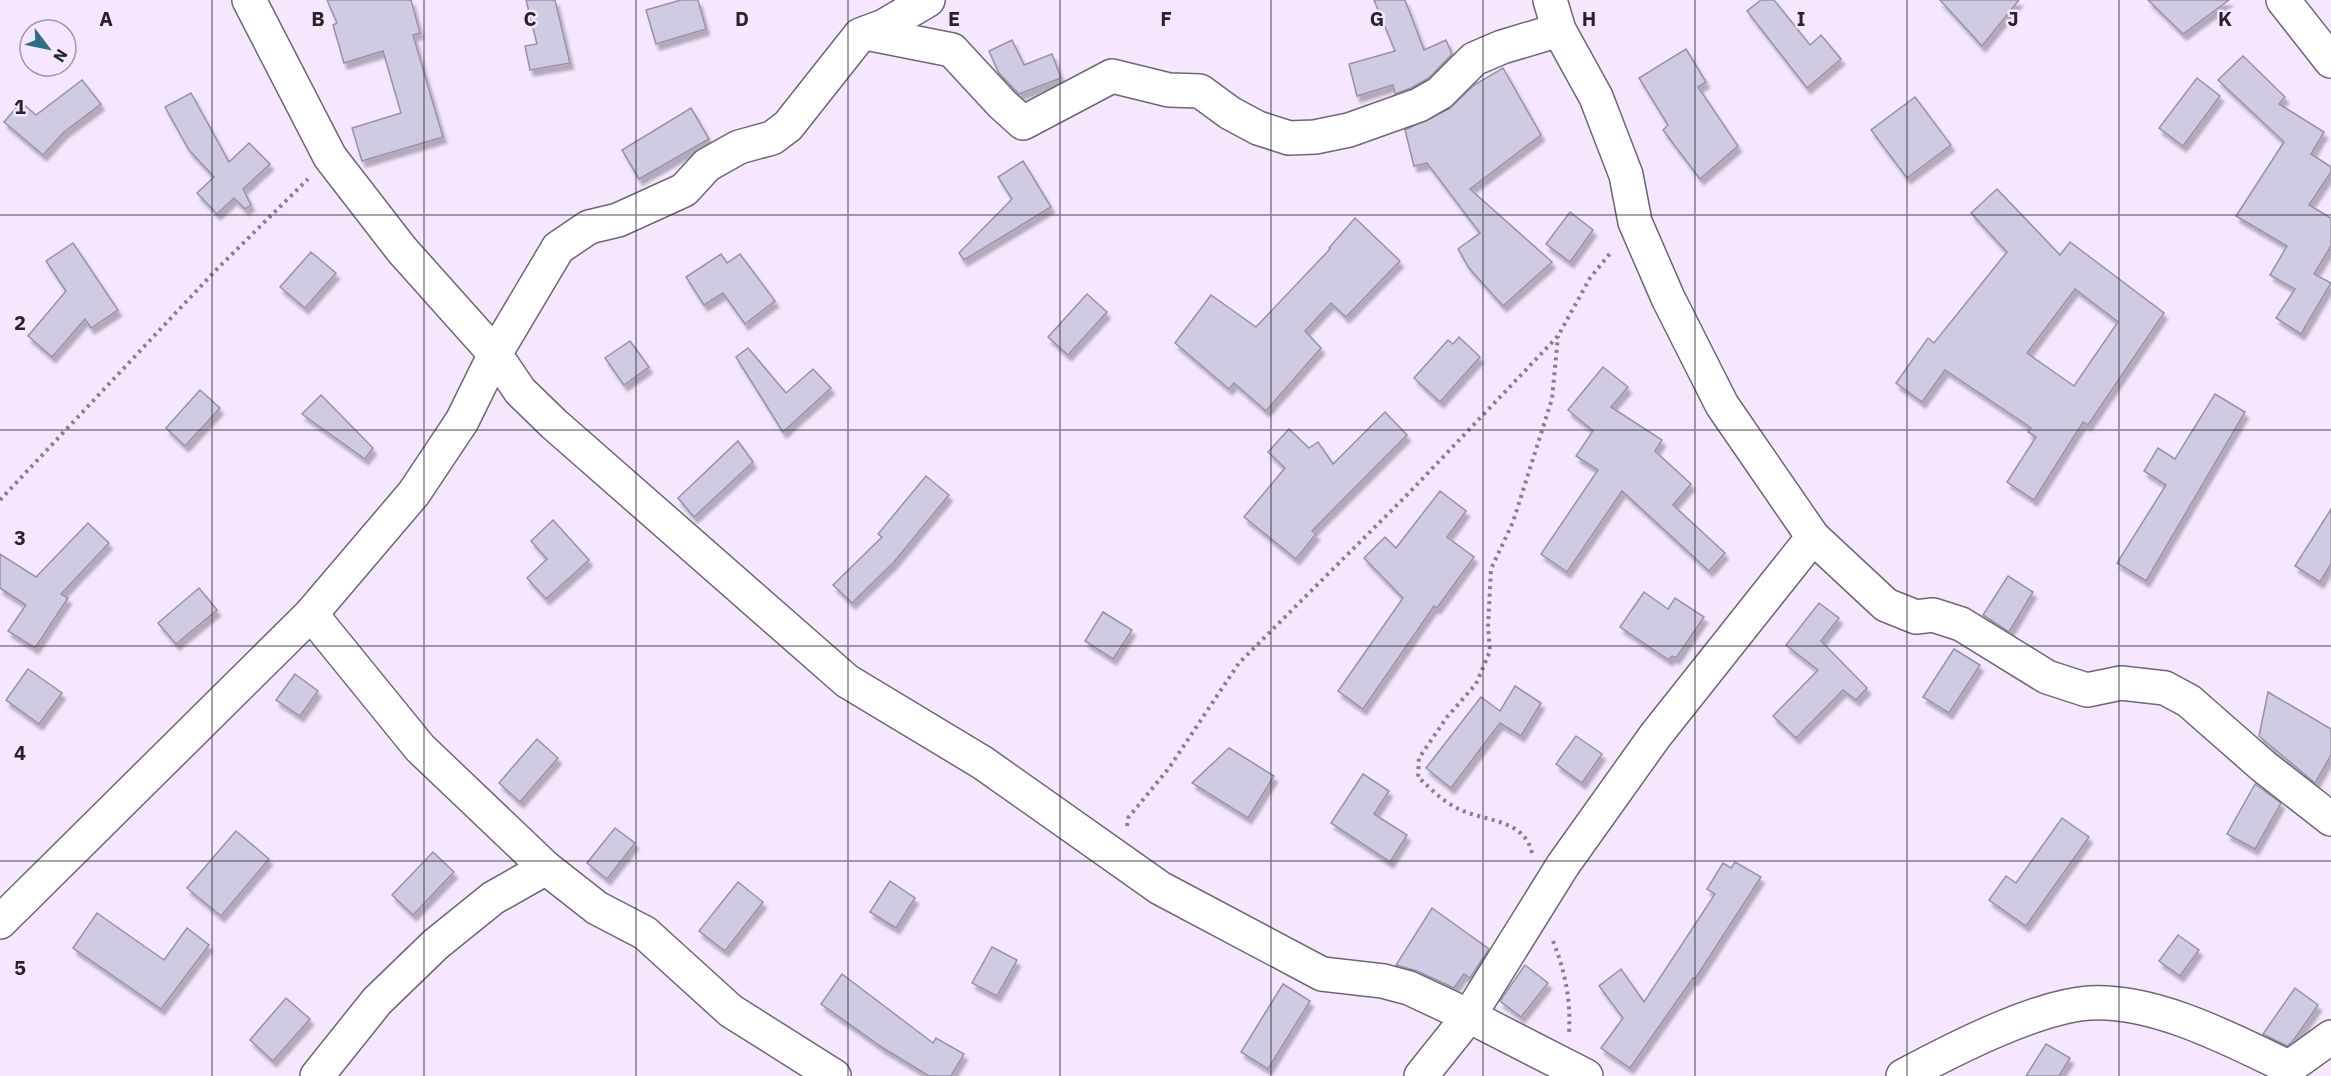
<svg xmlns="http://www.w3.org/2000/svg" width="2331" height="1076" viewBox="0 0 2331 1076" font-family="'IBM Plex Sans',sans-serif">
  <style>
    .building { fill: #d0cbe2; stroke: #9792a9; stroke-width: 1.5; fill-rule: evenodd; filter: url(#shadow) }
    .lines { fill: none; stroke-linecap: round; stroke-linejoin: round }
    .minor-casing { stroke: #706477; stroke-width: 36 }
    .path { stroke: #897f8e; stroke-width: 4; stroke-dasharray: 3 4.5; stroke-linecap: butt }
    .minor { stroke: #fff; stroke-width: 33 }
    .grid { fill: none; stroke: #28232b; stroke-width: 1.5; stroke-opacity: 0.55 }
    .grid-label { font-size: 20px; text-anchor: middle; font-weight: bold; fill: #28232b; stroke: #f5e7fd; stroke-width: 5; stroke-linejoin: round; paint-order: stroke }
  </style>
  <defs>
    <filter id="shadow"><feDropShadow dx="3.5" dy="6" stdDeviation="1.5" flood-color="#0004"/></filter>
  </defs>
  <rect width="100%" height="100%" fill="#f5e7fd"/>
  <g class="building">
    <polygon points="327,0 411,0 420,33 413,35 443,137 362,161 352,128 401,113 383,51 344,63 333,25 337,23"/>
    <polygon points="526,0 555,0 570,63 530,70 525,46 537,44"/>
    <polygon points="681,0 698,0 706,29 656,44 646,10"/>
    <polygon points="1374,0 1405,0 1424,50 1446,40 1452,54 1429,78 1411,88 1395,94 1393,85 1357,96 1349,64 1395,51"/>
    <polygon points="1761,0 1774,0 1810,45 1821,35 1841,59 1807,88 1747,11"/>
    <polygon points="1940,0 2019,0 1982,46"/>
    <polygon points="2148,0 2229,0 2183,34"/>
    <polygon points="1012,40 1024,65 1052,54 1061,78 1019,94 999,73 989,51"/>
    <polygon points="1686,49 1706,82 1698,87 1738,146 1700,179 1663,130 1668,125 1639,78"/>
    <polygon points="2243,56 2285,97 2279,104 2324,132 2311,154 2331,167 2331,172 2309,205 2331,218 2331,246 2314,274 2331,283 2301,334 2276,318 2295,289 2270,275 2287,246 2236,216 2284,142 2218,80"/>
    <polygon points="1503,68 1541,135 1470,189 1552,262 1503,306 1469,268 1458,249 1480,233 1427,163 1414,166 1405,130 1449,109 1474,85"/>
    <polygon points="2197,78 2220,96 2183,146 2159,128"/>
    <polygon points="82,80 101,104 64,132 43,155 4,122 21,102 36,115"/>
    <polygon points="191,93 229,162 249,143 270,164 243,189 251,205 245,209 234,198 217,214 197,193 214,177 189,150 165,107"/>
    <polygon points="1915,97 1951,145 1907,178 1871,130"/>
    <polygon points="691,108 709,139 639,179 622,150"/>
    <polygon points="1023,161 1051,207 964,260 959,253 1012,199 998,177"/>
    <path d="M1997,189l63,66 10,-13 94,71 -76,112 -5,-3 -49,78 -27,-18 29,-45 -8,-5 3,-4 -86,-58 -23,32 -26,-19 32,-45 6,5 73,-91 -36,-39zM2075,289l43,33 -44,64 -47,-33z"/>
    <polygon points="1570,212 1593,230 1570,262 1546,244"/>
    <polygon points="1355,218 1400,261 1346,317 1331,303 1305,331 1321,348 1266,411 1234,383 1229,389 1175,343 1211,295 1256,327 1330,249 1329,248"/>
    <polygon points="73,243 118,310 91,328 85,319 52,357 28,336 66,291 46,261"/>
    <polygon points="311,252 336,273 305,308 280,287"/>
    <polygon points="721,254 727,263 740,254 775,301 745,324 723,293 704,305 686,277"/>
    <polygon points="1087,294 1107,312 1068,355 1048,337"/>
    <polygon points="1459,337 1480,357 1440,402 1414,378 1448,340 1453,344"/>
    <polygon points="630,341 649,367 624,385 605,358"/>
    <polygon points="748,348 786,393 813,369 831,388 783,432 736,357"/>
    <polygon points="1603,367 1628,387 1611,407 1662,440 1655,451 1691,484 1673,505 1725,553 1709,571 1622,491 1567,572 1541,554 1598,470 1576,456 1593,431 1568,410"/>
    <polygon points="200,390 220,408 185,446 166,428"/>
    <polygon points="2215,394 2245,412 2146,581 2117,563 2166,485 2144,471 2158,448 2175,459"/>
    <polygon points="321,395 373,448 365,459 302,414"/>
    <polygon points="1385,412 1407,435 1312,531 1316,534 1296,559 1244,517 1285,468 1268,452 1289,429 1309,448 1318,442 1333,464"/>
    <polygon points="738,441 753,462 694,517 678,498"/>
    <polygon points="926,476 949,495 894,562 852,603 833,585 882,537 878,534"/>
    <polygon points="1440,491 1466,511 1447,537 1474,557 1437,608 1434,606 1363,709 1338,691 1403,598 1364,558 1385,537 1396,548"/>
    <polygon points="2331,509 2331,564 2320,582 2295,566"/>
    <polygon points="553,520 589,560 546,599 527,578 547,559 531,541"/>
    <polygon points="88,523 109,543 61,594 68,598 35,648 8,631 26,605 0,588 0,554 36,577"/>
    <polygon points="2008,576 2033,592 2009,632 1983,615"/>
    <polygon points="199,588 217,610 176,644 158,623"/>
    <polygon points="1644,592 1668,609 1675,598 1704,617 1676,658 1672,656 1669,660 1620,627"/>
    <polygon points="1819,603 1839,618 1821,641 1867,688 1856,700 1843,690 1796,738 1773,716 1818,670 1786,645"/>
    <polygon points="1103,612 1132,630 1113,659 1085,641"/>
    <polygon points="1954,649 1980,665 1949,713 1923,697"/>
    <polygon points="28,669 62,693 39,724 6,700"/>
    <polygon points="295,674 318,691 300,716 276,700"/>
    <polygon points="1515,686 1541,703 1521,736 1500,723 1451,788 1426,768 1481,697 1500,711"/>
    <polygon points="2268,692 2331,729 2331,755 2315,783 2259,736"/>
    <polygon points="1576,736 1602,754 1582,783 1556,764"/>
    <polygon points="537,739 558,758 520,802 499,783"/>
    <polygon points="1229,748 1274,776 1248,818 1192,783"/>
    <polygon points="1363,774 1389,791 1374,814 1407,835 1390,862 1331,823"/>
    <polygon points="2255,784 2281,803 2255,849 2227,834"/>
    <polygon points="2062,818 2089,837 2026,926 1989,900 2006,876 2016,883"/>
    <polygon points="615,828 635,843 607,879 587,863"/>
    <polygon points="236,831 269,859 221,916 187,888"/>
    <polygon points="433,852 454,872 413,915 392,895"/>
    <polygon points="1735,862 1761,877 1695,979 1693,978 1630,1068 1601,1048 1623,1018 1599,986 1621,969 1644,1002 1715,894 1707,889 1723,863 1731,868"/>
    <polygon points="890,881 915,898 896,928 870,912"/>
    <polygon points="738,882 763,902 725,951 699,931"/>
    <polygon points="1432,908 1489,949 1470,978 1464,974 1454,988 1417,971 1396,965"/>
    <polygon points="97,913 164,960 187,928 209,945 161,1009 73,948"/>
    <polygon points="2178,935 2199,950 2180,976 2159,961"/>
    <polygon points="992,947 1017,960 997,996 972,983"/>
    <polygon points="1525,965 1548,983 1521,1017 1500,1001"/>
    <polygon points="842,974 933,1043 936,1038 964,1054 951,1076 929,1076 883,1048 821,1004"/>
    <polygon points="1283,984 1310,1001 1268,1069 1241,1052"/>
    <polygon points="2295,988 2318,1005 2293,1041 2287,1046 2263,1034"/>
    <polygon points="286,998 310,1019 273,1061 250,1040"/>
    <polygon points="2046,1044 2070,1058 2059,1076 2026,1076"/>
  </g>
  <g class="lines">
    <defs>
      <g id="minor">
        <polyline points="249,0 330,157 402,250 495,354 520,391 554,424 847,681 983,763 1160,888 1322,974 1383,981 1409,988 1469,1016 1586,1076"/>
        <polyline points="2283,0 2331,61"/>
        <polyline points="866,33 952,50 1002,104 1023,123 1112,76 1169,90 1200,91 1230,113 1258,128 1289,138 1315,137 1349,130 1419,105 1440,93 1474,59 1502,47 1559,30"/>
        <polyline points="1813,537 1886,605 1916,617 1933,615 1961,624 2047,677 2087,690 2121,683 2165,688 2189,701 2263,766 2331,819"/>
        <polyline points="311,614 420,748 546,868 597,908 645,933 731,1011 834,1076"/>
        <polyline points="0,922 311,614 414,493 462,421 495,354 558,248 589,227 618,220 684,190 707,165 739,147 772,138 788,126 860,35 884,26 928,0"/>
        <polyline points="317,1076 377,1001 436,944 493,898 546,868"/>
        <polyline points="1421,1076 1469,1016 1563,865 1655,736 1813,537 1722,405 1668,298 1635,222 1626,175 1596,97 1559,30 1550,0"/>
        <path d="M1903,1076c49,-26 132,-69 186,-73 64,-4 139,35 195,62l7,1 40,-29"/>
      </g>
    </defs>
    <use href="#minor" class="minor-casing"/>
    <g class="path">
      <polyline points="0,500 216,270 308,179"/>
      <polyline points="1127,826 1128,818 1169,768 1239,663 1406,496 1558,336 1590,278 1612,251"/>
      <path d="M1532,853c-8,-35 -48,-31 -73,-44 -16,-7 -29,-21 -41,-32l1,-19 28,-41 29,-33 14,-33 -2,-24 3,-58 22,-47 39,-123 6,-63"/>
      <path d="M1553,941c12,30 18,59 16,92"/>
    </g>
    <use href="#minor" class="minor"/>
  </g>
  <path class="grid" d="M212,0v1076M424,0v1076M636,0v1076M848,0v1076M1060,0v1076M1271,0v1076M1483,0v1076M1695,0v1076M1907,0v1076M2119,0v1076M0,215h2331M0,430h2331M0,646h2331M0,861h2331"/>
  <g class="grid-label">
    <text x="106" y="26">A</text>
    <text x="318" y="26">B</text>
    <text x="530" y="26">C</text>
    <text x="742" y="26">D</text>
    <text x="954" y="26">E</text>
    <text x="1166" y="26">F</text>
    <text x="1377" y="26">G</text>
    <text x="1589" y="26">H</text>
    <text x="1801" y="26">I</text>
    <text x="2013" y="26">J</text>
    <text x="2225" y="26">K</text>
    <text x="20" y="114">1</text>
    <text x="20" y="330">2</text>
    <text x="20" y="545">3</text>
    <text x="20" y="760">4</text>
    <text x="20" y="975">5</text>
  </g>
  <g transform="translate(48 48) rotate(122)"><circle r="28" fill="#f5e7fd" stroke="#a399a9" stroke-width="1.5"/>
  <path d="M0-4.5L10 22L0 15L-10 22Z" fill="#2f6f83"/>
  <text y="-9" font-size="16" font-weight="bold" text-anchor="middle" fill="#28232b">N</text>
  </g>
</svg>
